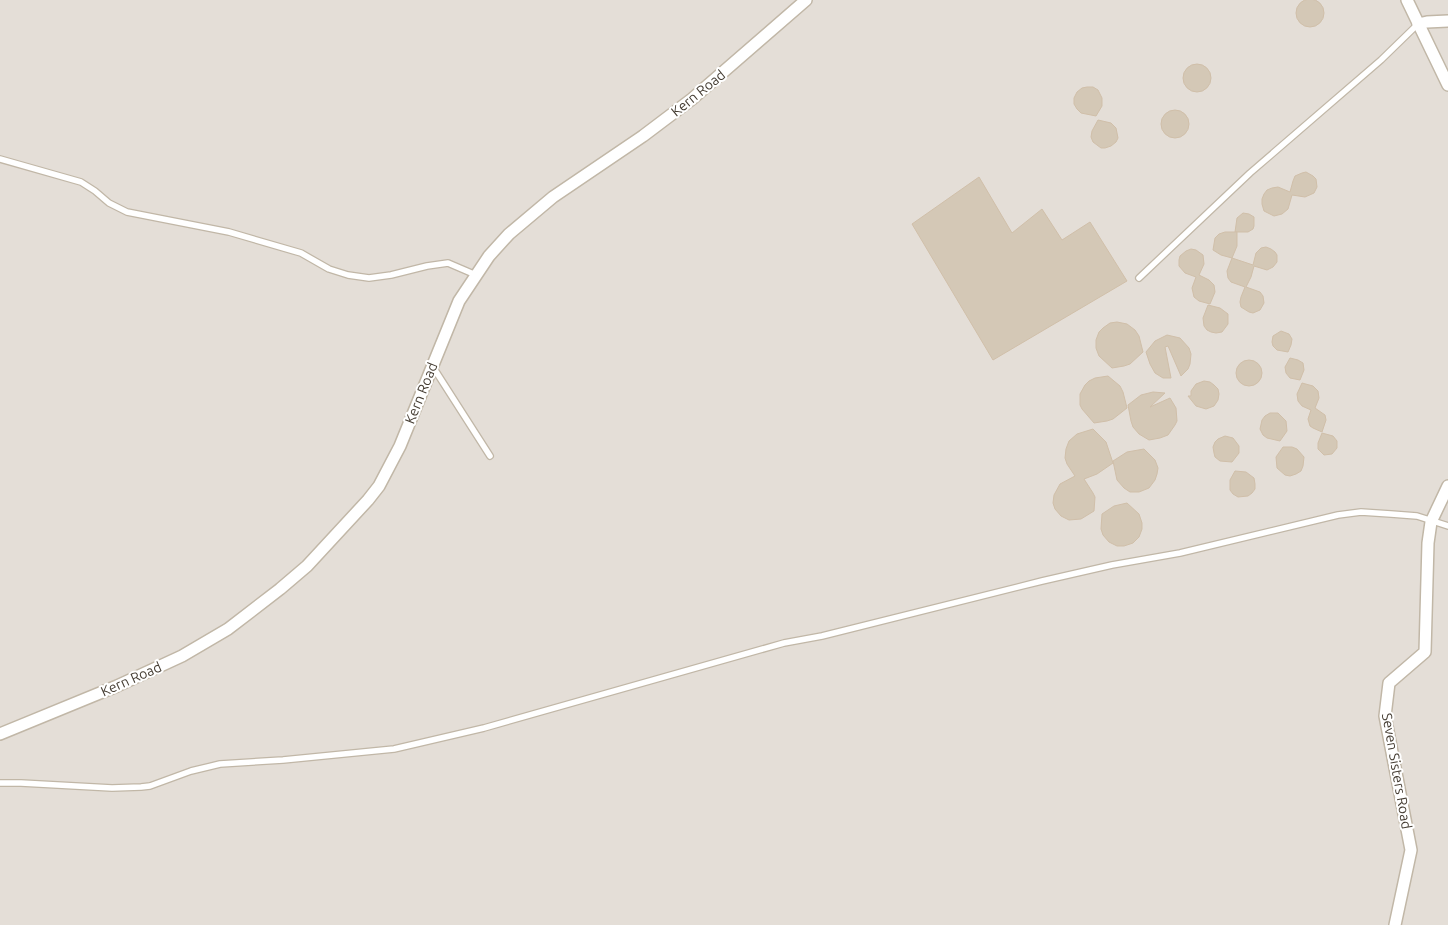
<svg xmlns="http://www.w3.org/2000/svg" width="1448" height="925" viewBox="0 0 1448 925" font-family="Ubuntu,sans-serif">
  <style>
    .industrial { fill: #e4ded7 }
    .building { fill: #d4c8b6; stroke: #d0bfa9 }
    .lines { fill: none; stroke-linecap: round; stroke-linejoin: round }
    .lane-casing { stroke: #c1b7a7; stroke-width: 8 }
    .street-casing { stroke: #c1b7a7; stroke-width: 14 }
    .lane { stroke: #fff; stroke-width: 5.5 }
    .street { stroke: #fff; stroke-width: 11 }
    .labels { text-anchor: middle; stroke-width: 4; stroke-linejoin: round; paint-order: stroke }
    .street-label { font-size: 14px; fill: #443c32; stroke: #fff }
  </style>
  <rect width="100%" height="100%" fill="#f2ede2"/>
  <rect class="industrial" x="0" y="0" width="1448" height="925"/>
  <g class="building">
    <circle cx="1310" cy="13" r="14"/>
    <circle cx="1197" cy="78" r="14"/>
    <polygon points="1087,87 1093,87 1098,90 1102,98 1102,106 1096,116 1081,113 1077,109 1074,104 1074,98 1077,92 1082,88"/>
    <circle cx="1175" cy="124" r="14"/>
    <polygon points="1098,120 1111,123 1116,128 1118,138 1116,142 1111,146 1105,148 1101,148 1093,142 1091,137 1092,131"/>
    <polygon points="1306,172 1313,176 1316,179 1317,187 1314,193 1305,197 1292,195 1288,209 1282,214 1274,216 1264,211 1262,204 1262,199 1264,194 1267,190 1272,188 1278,187 1290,192 1293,181 1295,176 1302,173"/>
    <polygon points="979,177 1012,233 1042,209 1062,240 1090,222 1127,281 993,360 912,224"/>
    <polygon points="1243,213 1249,214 1254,217 1254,226 1253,229 1248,232 1235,232 1237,218"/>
    <polygon points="1225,232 1237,232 1237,246 1232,258 1221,255 1213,250 1215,238 1219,234"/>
    <polygon points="1266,247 1271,249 1275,252 1277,255 1277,262 1273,267 1267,270 1254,266 1251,277 1246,287 1260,292 1263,296 1264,303 1260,310 1253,313 1249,312 1241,307 1240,302 1241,297 1245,287 1231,282 1228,278 1227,271 1232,258 1253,265 1256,253 1261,248"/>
    <polygon points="1191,249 1196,250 1203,255 1204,264 1199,275 1209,280 1214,285 1215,292 1210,304 1199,301 1194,297 1192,288 1196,277 1185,273 1179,266 1179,260 1180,256 1186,251"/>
    <polygon points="1208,305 1220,308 1228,314 1228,324 1222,332 1216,333 1211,332 1207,330 1204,326 1203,318"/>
    <polygon points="1117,322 1127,324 1135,330 1139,336 1143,352 1130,364 1124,366 1112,368 1099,356 1096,348 1096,340 1099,332 1103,328 1110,323"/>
    <polygon points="1281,331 1289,334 1292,339 1291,345 1288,352 1277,350 1273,346 1272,342 1273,336"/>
    <polygon points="1167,335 1180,338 1189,348 1191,354 1190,364 1188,369 1181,376 1168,346 1165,347 1171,378 1163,378 1155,373 1150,364 1146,352 1155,341"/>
    <polygon points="1290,358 1298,360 1303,363 1304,370 1300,380 1290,378 1286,373 1285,367"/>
    <circle cx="1249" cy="373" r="13"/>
    <polygon points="1108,376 1120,386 1123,392 1127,408 1113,419 1107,421 1094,423 1082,409 1080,405 1080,394 1085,385 1089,381 1095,378"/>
    <polygon points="1204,381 1210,382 1214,385 1218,389 1219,394 1218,400 1214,406 1206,409 1196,406 1188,396 1191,396 1191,391 1196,384"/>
    <polygon points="1302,383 1313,386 1318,391 1319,398 1315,408 1325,415 1326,420 1322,432 1313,428 1310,426 1308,419 1311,410 1302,406 1298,401 1297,394"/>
    <polygon points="1153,392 1165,393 1150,407 1170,398 1176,408 1177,421 1175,425 1168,435 1160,438 1149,440 1139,434 1133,427 1131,421 1128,405 1141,395"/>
    <polygon points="1270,413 1278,413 1286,421 1287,431 1280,441 1267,438 1263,435 1260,429 1262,420 1265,416"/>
    <polygon points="1093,429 1106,442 1113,463 1097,474 1084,479 1093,493 1095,497 1094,511 1081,519 1069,520 1061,516 1055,509 1053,503 1054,495 1060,484 1075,476 1067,464 1065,458 1066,449 1069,441 1077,434"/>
    <polygon points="1322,433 1333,436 1337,441 1337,448 1332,454 1324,455 1318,449 1318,443"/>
    <polygon points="1225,436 1233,438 1239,446 1239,453 1232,462 1220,461 1215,457 1214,453 1213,447 1215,442 1218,439"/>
    <polygon points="1283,447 1292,447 1297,449 1304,457 1303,466 1301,471 1296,474 1290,476 1285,475 1277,468 1276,457"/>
    <polygon points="1144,449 1155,460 1158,468 1157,474 1155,480 1149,488 1139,492 1130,492 1124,488 1117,480 1113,461 1127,452"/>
    <polygon points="1235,471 1246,472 1254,478 1255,484 1255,489 1252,493 1248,496 1238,497 1233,494 1230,490 1230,480"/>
    <polygon points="1127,503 1139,514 1142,523 1142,529 1139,537 1133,543 1124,546 1117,546 1109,542 1103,535 1101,529 1102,514 1114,506"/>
  </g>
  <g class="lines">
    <defs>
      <g id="lane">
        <polyline points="0,159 81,182 95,191 109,203 127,212 229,232 301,253 329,269 348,275 369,278 391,275 427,266 448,263 476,275"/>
        <polyline points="1139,278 1250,173 1381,60 1418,24"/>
        <polyline points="433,367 490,456"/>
        <polyline points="0,783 21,783 112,788 141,787 150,786 191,771 220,764 283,760 394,749 484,728 784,643 822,636 1042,581 1112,565 1180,553 1338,515 1361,512 1391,514 1417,516 1448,526"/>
      </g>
      <g id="street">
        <polyline points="1407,0 1448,85"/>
        <polyline points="1418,24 1427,22 1448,21"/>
        <polyline points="0,734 117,686 182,656 228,629 280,589 307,566 368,500 379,486 400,446 459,301 489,256 509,234 553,197 643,136 692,99 806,0"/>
        <polyline points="1395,925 1411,850 1385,716 1389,683 1425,652 1428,543 1431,522 1448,486"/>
      </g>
    </defs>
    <use href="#lane" class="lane-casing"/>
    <use href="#street" class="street-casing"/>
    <use href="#lane" class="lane"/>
    <use href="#street" class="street"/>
  </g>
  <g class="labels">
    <g class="street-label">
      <text transform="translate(698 93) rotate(-39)" y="5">Kern Road</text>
      <text transform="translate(421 393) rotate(-68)" y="5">Kern Road</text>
      <text transform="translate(131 679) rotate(-24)" y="5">Kern Road</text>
      <text transform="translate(1397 771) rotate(80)" y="5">Seven Sisters Road</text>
    </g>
  </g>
</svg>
